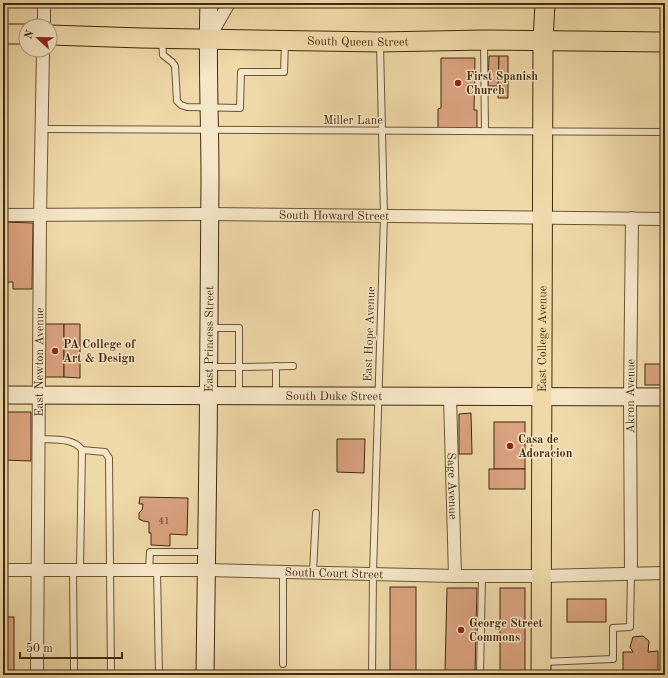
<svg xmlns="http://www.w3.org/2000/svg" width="668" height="678" viewBox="0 0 668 678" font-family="'Old Standard TT',serif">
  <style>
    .building { fill: #daa27f; stroke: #43290f }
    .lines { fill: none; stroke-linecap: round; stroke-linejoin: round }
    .lane-casing { stroke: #6e5536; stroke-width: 8 }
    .street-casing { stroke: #6e5536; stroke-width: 14 }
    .secondary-casing { stroke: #43290f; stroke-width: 19 }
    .primary-casing { stroke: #43290f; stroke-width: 21 }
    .lane { stroke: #f5e6c7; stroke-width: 6 }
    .street { stroke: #f5e6c7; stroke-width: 12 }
    .secondary { stroke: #f5e6c7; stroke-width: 17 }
    .primary { stroke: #efd9a9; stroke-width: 19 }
    .poi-dot { fill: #8f2418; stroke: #f5e6c7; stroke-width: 1.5 }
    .labels { text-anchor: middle; stroke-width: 3; stroke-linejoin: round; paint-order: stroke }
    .number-label { font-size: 10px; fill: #69472b }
    .street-label { font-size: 12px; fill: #43290f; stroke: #f5e6c7 }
    .poi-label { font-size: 12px; font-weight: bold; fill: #43290f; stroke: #f5e6c7; text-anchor: start }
  </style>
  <rect width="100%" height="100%" fill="#efd9a9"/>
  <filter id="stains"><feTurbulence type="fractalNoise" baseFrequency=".005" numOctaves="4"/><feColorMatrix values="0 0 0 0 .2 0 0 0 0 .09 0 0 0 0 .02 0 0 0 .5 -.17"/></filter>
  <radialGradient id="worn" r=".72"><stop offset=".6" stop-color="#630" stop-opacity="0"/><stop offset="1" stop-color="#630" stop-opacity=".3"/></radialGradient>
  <g class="building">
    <polygon points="489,56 499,56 498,86 488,86"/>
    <polygon points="499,56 508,56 508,98 498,98"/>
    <polygon points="441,58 475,58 474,110 477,110 477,129 438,129 438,109 441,108"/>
    <polygon points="3,222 33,223 32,289 13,289 13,282 3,282"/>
    <rect x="45" y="324" width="19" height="53"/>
    <polygon points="64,324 80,324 80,378 64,377"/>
    <rect x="645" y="364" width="20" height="21"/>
    <polygon points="3,412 31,412 31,461 3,460"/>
    <polygon points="471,413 472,454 459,454 459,414"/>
    <rect x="494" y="422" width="31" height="47"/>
    <polygon points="337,439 365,439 364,473 337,472"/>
    <rect x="489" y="469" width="36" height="20"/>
    <polygon points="140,497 188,498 187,535 170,534 170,546 151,545 151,533 149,533 149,522 143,521 139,519 139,513 142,510 143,504 139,504"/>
    <rect x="390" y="587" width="26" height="88"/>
    <polygon points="447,588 477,588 475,672 445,671"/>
    <rect x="500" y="588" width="25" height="87"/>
    <rect x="567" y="599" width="39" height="23"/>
    <rect x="3" y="617" width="11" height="58"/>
    <polygon points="643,636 649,641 648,652 658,651 658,675 623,675 623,652 633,652 630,647 633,637"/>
  </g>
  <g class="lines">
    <defs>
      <g id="lane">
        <polyline points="162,40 163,55 172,62 175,66 177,101 181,105 187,107 240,108 241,72 284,72 285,42"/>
        <polyline points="484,43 485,131"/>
        <polyline points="41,129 665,132"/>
        <polyline points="210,328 239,328 239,367 293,366"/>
        <polyline points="276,366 276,394"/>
        <polyline points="210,367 239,367 239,395"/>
        <path d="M38,439c14,1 36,-2 44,11l-2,120"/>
        <polyline points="82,450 105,452 109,458 111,675"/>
        <polyline points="73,570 74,675"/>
        <polyline points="149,570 150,552 205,552"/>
        <polyline points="157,570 159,675"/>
        <polyline points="283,571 283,664"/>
        <polyline points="313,572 316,513"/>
        <polyline points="543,662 613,659 613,628 630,627 631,574"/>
        <polyline points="372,675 373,573 384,216 380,45"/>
        <polyline points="480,675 482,576"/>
      </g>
      <g id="street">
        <polyline points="44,26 44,3"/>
        <polyline points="209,38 229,3"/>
        <path id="s1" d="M3,215l206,-1 456,5"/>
        <path id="s2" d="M450,396l5,180"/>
        <path id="s3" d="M3,570h204l248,6h86l124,-3"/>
        <path id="s4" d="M631,574l-1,-177 2,-179"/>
        <path id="s5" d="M37,675l3,-459 3,-166"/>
      </g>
      <g id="secondary">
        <path id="s6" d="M3,395l662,2"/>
        <path id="s7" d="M205,675c3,-165 4,-331 5,-496 0,-59 -3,-118 -1,-176"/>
      </g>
      <g id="primary">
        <polyline points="3,34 26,34"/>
        <path id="s8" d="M50,35l91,3 239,4 104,-2 181,2"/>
        <path id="s9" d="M541,675l2,-634 2,-38"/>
      </g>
    </defs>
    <use href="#lane" class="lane-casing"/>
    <use href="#street" class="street-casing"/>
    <use href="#secondary" class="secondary-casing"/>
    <use href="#primary" class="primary-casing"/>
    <use href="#lane" class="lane"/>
    <use href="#street" class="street"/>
    <use href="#secondary" class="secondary"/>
    <use href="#primary" class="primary"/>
  </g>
  <g class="poi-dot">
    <circle cx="458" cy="83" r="4"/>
    <circle cx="55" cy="351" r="4"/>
    <circle cx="510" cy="446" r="4"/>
    <circle cx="461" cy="630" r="4"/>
  </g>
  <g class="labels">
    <g class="number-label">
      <text x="164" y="524">41</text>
    </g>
    <g class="street-label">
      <text dy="4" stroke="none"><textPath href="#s8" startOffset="308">South Queen Street</textPath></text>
      <text x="353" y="124">Miller Lane</text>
      <text dy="4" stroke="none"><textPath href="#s1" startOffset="331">South Howard Street</textPath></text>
      <text transform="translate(369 334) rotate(-88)" y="4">East Hope Avenue</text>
      <text dy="4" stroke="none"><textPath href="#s7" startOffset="336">East Princess Street</textPath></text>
      <text dy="4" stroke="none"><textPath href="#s9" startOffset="336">East College Avenue</textPath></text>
      <text dy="4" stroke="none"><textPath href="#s5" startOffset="313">East Newton Avenue</textPath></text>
      <text dy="4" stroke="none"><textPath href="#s6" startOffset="331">South Duke Street</textPath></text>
      <text dy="4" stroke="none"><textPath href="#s4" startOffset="178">Akron Avenue</textPath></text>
      <text dy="4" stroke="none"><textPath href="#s2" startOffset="90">Sage Avenue</textPath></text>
      <text dy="4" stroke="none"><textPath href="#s3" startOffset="331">South Court Street</textPath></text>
    </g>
    <g class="poi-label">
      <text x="466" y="80">First Spanish<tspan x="466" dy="14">Church</tspan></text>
      <text x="63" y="348">PA College of<tspan x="63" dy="14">Art &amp; Design</tspan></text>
      <text x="518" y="443">Casa de<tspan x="518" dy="14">Adoracion</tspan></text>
      <text x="469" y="627">George Street<tspan x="469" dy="14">Commons</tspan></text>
    </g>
  </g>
  <rect width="668" height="678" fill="none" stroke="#efd9a9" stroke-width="16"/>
  <rect x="4" y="4" width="660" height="670" fill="none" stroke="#43290f" stroke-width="2"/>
  <rect x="8" y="8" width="652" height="662" fill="none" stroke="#43290f"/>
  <g transform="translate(38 38) rotate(292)"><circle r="19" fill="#f5e6c7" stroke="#ae9a7d"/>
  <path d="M0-3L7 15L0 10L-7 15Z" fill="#8f2418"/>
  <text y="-6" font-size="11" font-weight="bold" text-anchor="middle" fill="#43290f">N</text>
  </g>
  <path d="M20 652v6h102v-6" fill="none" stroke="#43290f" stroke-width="2"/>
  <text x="26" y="652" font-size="12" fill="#43290f" stroke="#f5e6c7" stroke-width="3" paint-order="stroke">50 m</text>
  <rect width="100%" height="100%" filter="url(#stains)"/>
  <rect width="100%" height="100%" fill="url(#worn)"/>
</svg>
